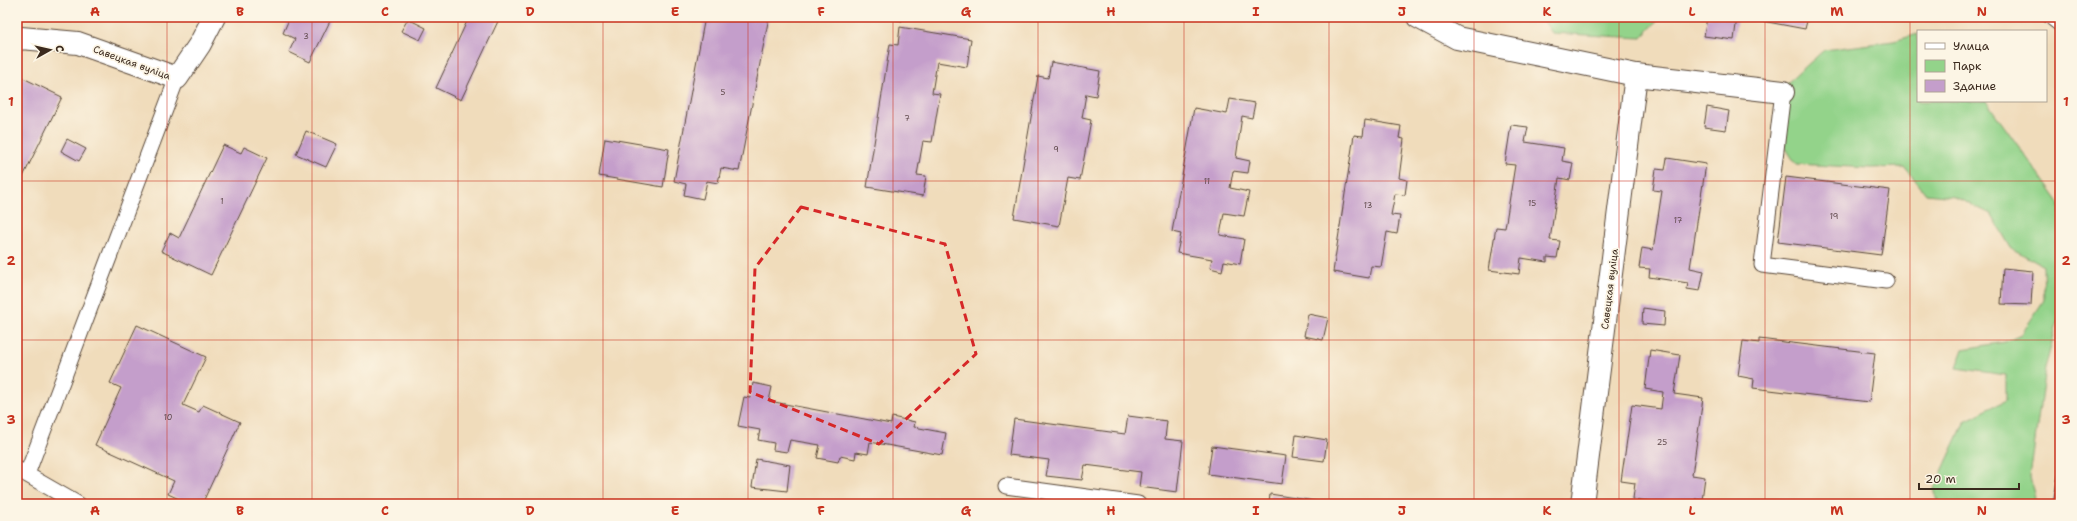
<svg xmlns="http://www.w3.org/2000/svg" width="2077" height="521" viewBox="0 0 2077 521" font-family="'Shantell Sans',sans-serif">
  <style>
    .green { fill: #93d38a; stroke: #677e54 }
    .building { fill: #c49ecb }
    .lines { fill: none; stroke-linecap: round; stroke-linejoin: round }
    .lane-casing { stroke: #564536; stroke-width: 17 }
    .street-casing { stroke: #564536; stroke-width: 24 }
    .lane { stroke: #fff; stroke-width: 15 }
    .street { stroke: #fff; stroke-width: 22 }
    .marked { fill: none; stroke: #d62828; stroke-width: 3; stroke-dasharray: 8 5; stroke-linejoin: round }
    .grid { fill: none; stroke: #c8321e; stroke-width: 1; stroke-opacity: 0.55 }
    .labels { text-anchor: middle; stroke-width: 3.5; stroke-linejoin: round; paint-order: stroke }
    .number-label { font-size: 8px; fill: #5d4749 }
    .street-label { font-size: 10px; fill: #3b2a1e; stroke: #fcf5e5 }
    .neatline { fill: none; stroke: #c8321e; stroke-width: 1.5 }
    .grid-label { font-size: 13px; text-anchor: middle; font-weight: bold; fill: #c8321e }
  </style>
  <rect width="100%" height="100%" fill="#fcf5e5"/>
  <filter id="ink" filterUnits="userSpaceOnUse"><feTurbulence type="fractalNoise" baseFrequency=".025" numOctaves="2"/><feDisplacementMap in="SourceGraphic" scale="8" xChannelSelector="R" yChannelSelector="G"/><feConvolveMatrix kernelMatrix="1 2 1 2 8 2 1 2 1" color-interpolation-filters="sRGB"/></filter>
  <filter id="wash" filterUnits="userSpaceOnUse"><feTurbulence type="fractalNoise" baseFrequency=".012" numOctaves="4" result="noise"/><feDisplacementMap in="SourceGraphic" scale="16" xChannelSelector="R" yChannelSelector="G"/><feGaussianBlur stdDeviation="0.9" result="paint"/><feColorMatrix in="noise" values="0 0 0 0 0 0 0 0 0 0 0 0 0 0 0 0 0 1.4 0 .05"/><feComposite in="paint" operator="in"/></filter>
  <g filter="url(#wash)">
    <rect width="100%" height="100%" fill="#f0dcbb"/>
    <g class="green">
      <polygon points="1541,17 1661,17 1641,38 1552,33"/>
      <polygon points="1918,34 1918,101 1986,101 2060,204 2060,319 2056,327 2045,369 2030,477 2036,504 1939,504 1934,489 1965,421 2006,400 2006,375 1956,368 1963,349 2005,342 2021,335 2044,300 2043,266 2011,248 1991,214 1955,197 1926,194 1905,167 1871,168 1796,164 1785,147 1785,85 1824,50 1894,41"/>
    </g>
    <g id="blocks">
      <g class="building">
        <polygon points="290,17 332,17 310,62 289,52 295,39 283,33"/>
        <polygon points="469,17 500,17 461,100 436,88"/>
        <polygon points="705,17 769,17 739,171 721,168 718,183 707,181 703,199 684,195 686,184 674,181"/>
        <polygon points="882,17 902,17 902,21"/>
        <polygon points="1707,17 1737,17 1734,40 1704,36"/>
        <polygon points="1741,17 1808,17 1805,29"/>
        <polygon points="408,19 426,28 420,40 401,31"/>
        <polygon points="900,27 971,39 967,67 937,62 932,93 940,94 932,142 923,141 917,175 926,176 923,196 867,187 890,44 898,45"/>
        <polygon points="1051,62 1100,71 1096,96 1086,94 1082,118 1091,120 1080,180 1068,178 1059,226 1014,218 1038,76 1048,78"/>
        <polygon points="19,76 62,97 17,189 17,100 19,96 17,95 17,81"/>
        <polygon points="1230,99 1255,103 1252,118 1242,116 1236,158 1250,161 1248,173 1233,171 1230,188 1249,192 1244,216 1224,213 1220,235 1244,239 1240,264 1224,261 1222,271 1210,268 1212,259 1177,253 1181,234 1172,232 1194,108 1227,114"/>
        <polygon points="1707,107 1729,111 1726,130 1704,127"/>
        <polygon points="1365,120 1401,126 1399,138 1404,139 1399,178 1407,180 1405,195 1395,194 1391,215 1400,216 1397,234 1387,232 1381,267 1371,266 1369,278 1333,272 1354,135 1363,136"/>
        <polygon points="1511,125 1528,127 1525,142 1564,148 1562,161 1573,163 1570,180 1559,178 1550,240 1560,241 1557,258 1547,257 1547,262 1521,258 1519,274 1489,270 1496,227 1505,228 1515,165 1505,164"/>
        <polygon points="306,131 337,144 326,167 296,154"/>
        <polygon points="605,138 669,149 663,187 599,176"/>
        <polygon points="67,139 86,149 79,161 61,151"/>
        <polygon points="223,145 241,153 244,147 267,158 211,275 161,251 170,233 179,238"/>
        <polygon points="1667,158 1706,164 1690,268 1704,271 1700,291 1687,289 1688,283 1649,277 1650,269 1639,268 1642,248 1653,250 1662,191 1653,190 1656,169 1665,170"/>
        <polygon points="1786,177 1890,190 1881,255 1778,242"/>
        <polygon points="2003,268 2033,271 2031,305 2001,304"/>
        <polygon points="1643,308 1665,311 1664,326 1642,324"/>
        <polygon points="1308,314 1328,318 1323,340 1304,336"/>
        <polygon points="137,325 206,357 183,405 199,412 203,405 240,422 202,504 190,504 168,494 174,481 95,445 121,388 110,383"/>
        <polygon points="1759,339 1875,353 1869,402 1753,388 1754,379 1738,376 1743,341 1759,343"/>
        <polygon points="1650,350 1680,355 1674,394 1703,398 1692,475 1705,477 1702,500 1695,499 1695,504 1669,504 1633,499 1635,483 1621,481 1632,405 1661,409 1663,392 1645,389"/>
        <polygon points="753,383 772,387 769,401 891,424 892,417 915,422 914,427 946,433 942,455 870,442 868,454 856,452 855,459 840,456 838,462 817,458 820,445 790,440 787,452 773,450 774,443 758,440 760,430 738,426 744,397 750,398"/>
        <polygon points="1128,416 1167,421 1165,439 1183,441 1177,492 1139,487 1141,472 1085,465 1082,480 1046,476 1049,460 1009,455 1014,419 1125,434"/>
        <polygon points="1296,435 1327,440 1324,461 1293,457"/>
        <polygon points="1212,446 1286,456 1282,484 1208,474"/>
        <polygon points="756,459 790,465 787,491 752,487"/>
        <polygon points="2058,475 2060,475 2060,504 2053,504"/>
        <polygon points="1270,494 1327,503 1327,504 1269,504"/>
      </g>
    </g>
  </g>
  <g filter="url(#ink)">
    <use href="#blocks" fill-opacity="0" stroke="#564536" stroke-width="1"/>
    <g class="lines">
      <defs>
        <g id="lane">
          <polyline points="2051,17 2060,24"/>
          <polyline points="1783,92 1762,265 1886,281"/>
          <polyline points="17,469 78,504"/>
          <polyline points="27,474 177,78"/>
          <polyline points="1006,486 1138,504"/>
        </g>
        <g id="street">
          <polyline points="1418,17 1457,38 1636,75 1582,504"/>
          <polyline points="17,40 21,38 78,43 177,78 200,44 214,17"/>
          <polyline points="1636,75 1783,92"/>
        </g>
      </defs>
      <use href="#lane" class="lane-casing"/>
      <use href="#street" class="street-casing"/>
      <use href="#lane" class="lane"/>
      <use href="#street" class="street"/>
    </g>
  </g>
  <path class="marked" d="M801,207l144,37 31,110 -97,90 -129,-52 5,-124z"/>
  <path class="grid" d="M167,17v487M312,17v487M458,17v487M603,17v487M748,17v487M893,17v487M1038,17v487M1184,17v487M1329,17v487M1474,17v487M1619,17v487M1765,17v487M1910,17v487M17,181h2043M17,340h2043"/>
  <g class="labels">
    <g class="number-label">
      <text x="306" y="39">3</text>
      <text x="723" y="95">5</text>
      <text x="907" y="121">7</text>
      <text x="1056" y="152">9</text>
      <text x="1207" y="184">11</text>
      <text x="222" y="204">1</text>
      <text x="1532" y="206">15</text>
      <text x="1368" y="208">13</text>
      <text x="1834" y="219">19</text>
      <text x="1678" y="223">17</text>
      <text x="168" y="420">10</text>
      <text x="1662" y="445">25</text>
    </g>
    <g class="street-label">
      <text transform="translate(132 62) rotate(20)" y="4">Савецкая вуліца</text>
      <text transform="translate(1609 289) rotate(-83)" y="4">Савецкая вуліца</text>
    </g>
  </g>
  <rect width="2077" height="521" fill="none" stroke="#fcf5e5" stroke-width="44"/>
  <rect x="1917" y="30" width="130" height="72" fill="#fcf5e5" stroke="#afa495"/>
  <rect x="1925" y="43" width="20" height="6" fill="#ffffff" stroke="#afa495"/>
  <text x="1953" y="50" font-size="12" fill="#3b2a1e">Улица</text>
  <rect x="1925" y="60" width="20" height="12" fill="#93d38a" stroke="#afa495"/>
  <text x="1953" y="70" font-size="12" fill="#3b2a1e">Парк</text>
  <rect x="1925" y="80" width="20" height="12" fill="#c49ecb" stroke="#afa495"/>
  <text x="1953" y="90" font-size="12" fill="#3b2a1e">Здание</text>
  <g transform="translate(50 50) rotate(82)" stroke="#fcf5e5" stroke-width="3" paint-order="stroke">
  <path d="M0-3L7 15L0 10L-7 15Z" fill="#3b2a1e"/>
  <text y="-6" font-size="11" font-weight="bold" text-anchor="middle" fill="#3b2a1e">С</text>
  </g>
  <path d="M1919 483v6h100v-6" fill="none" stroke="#3b2a1e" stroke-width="2"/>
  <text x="1925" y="483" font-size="12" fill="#3b2a1e" stroke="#fcf5e5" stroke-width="3" paint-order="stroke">20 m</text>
  <rect x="22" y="22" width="2033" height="477" class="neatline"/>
  <g class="grid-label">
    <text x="95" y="16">A</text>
    <text x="240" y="16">B</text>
    <text x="385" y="16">C</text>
    <text x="530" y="16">D</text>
    <text x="675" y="16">E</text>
    <text x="821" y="16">F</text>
    <text x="966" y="16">G</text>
    <text x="1111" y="16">H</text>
    <text x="1256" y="16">I</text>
    <text x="1402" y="16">J</text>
    <text x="1547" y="16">K</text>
    <text x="1692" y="16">L</text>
    <text x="1837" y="16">M</text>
    <text x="1982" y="16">N</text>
    <text x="11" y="106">1</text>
    <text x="2066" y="106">1</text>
    <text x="11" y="265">2</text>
    <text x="2066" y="265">2</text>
    <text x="11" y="424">3</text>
    <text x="2066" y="424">3</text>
    <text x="95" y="515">A</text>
    <text x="240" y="515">B</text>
    <text x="385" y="515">C</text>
    <text x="530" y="515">D</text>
    <text x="675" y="515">E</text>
    <text x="821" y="515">F</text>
    <text x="966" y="515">G</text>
    <text x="1111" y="515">H</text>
    <text x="1256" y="515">I</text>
    <text x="1402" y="515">J</text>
    <text x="1547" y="515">K</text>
    <text x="1692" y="515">L</text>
    <text x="1837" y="515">M</text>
    <text x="1982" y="515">N</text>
  </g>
</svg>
